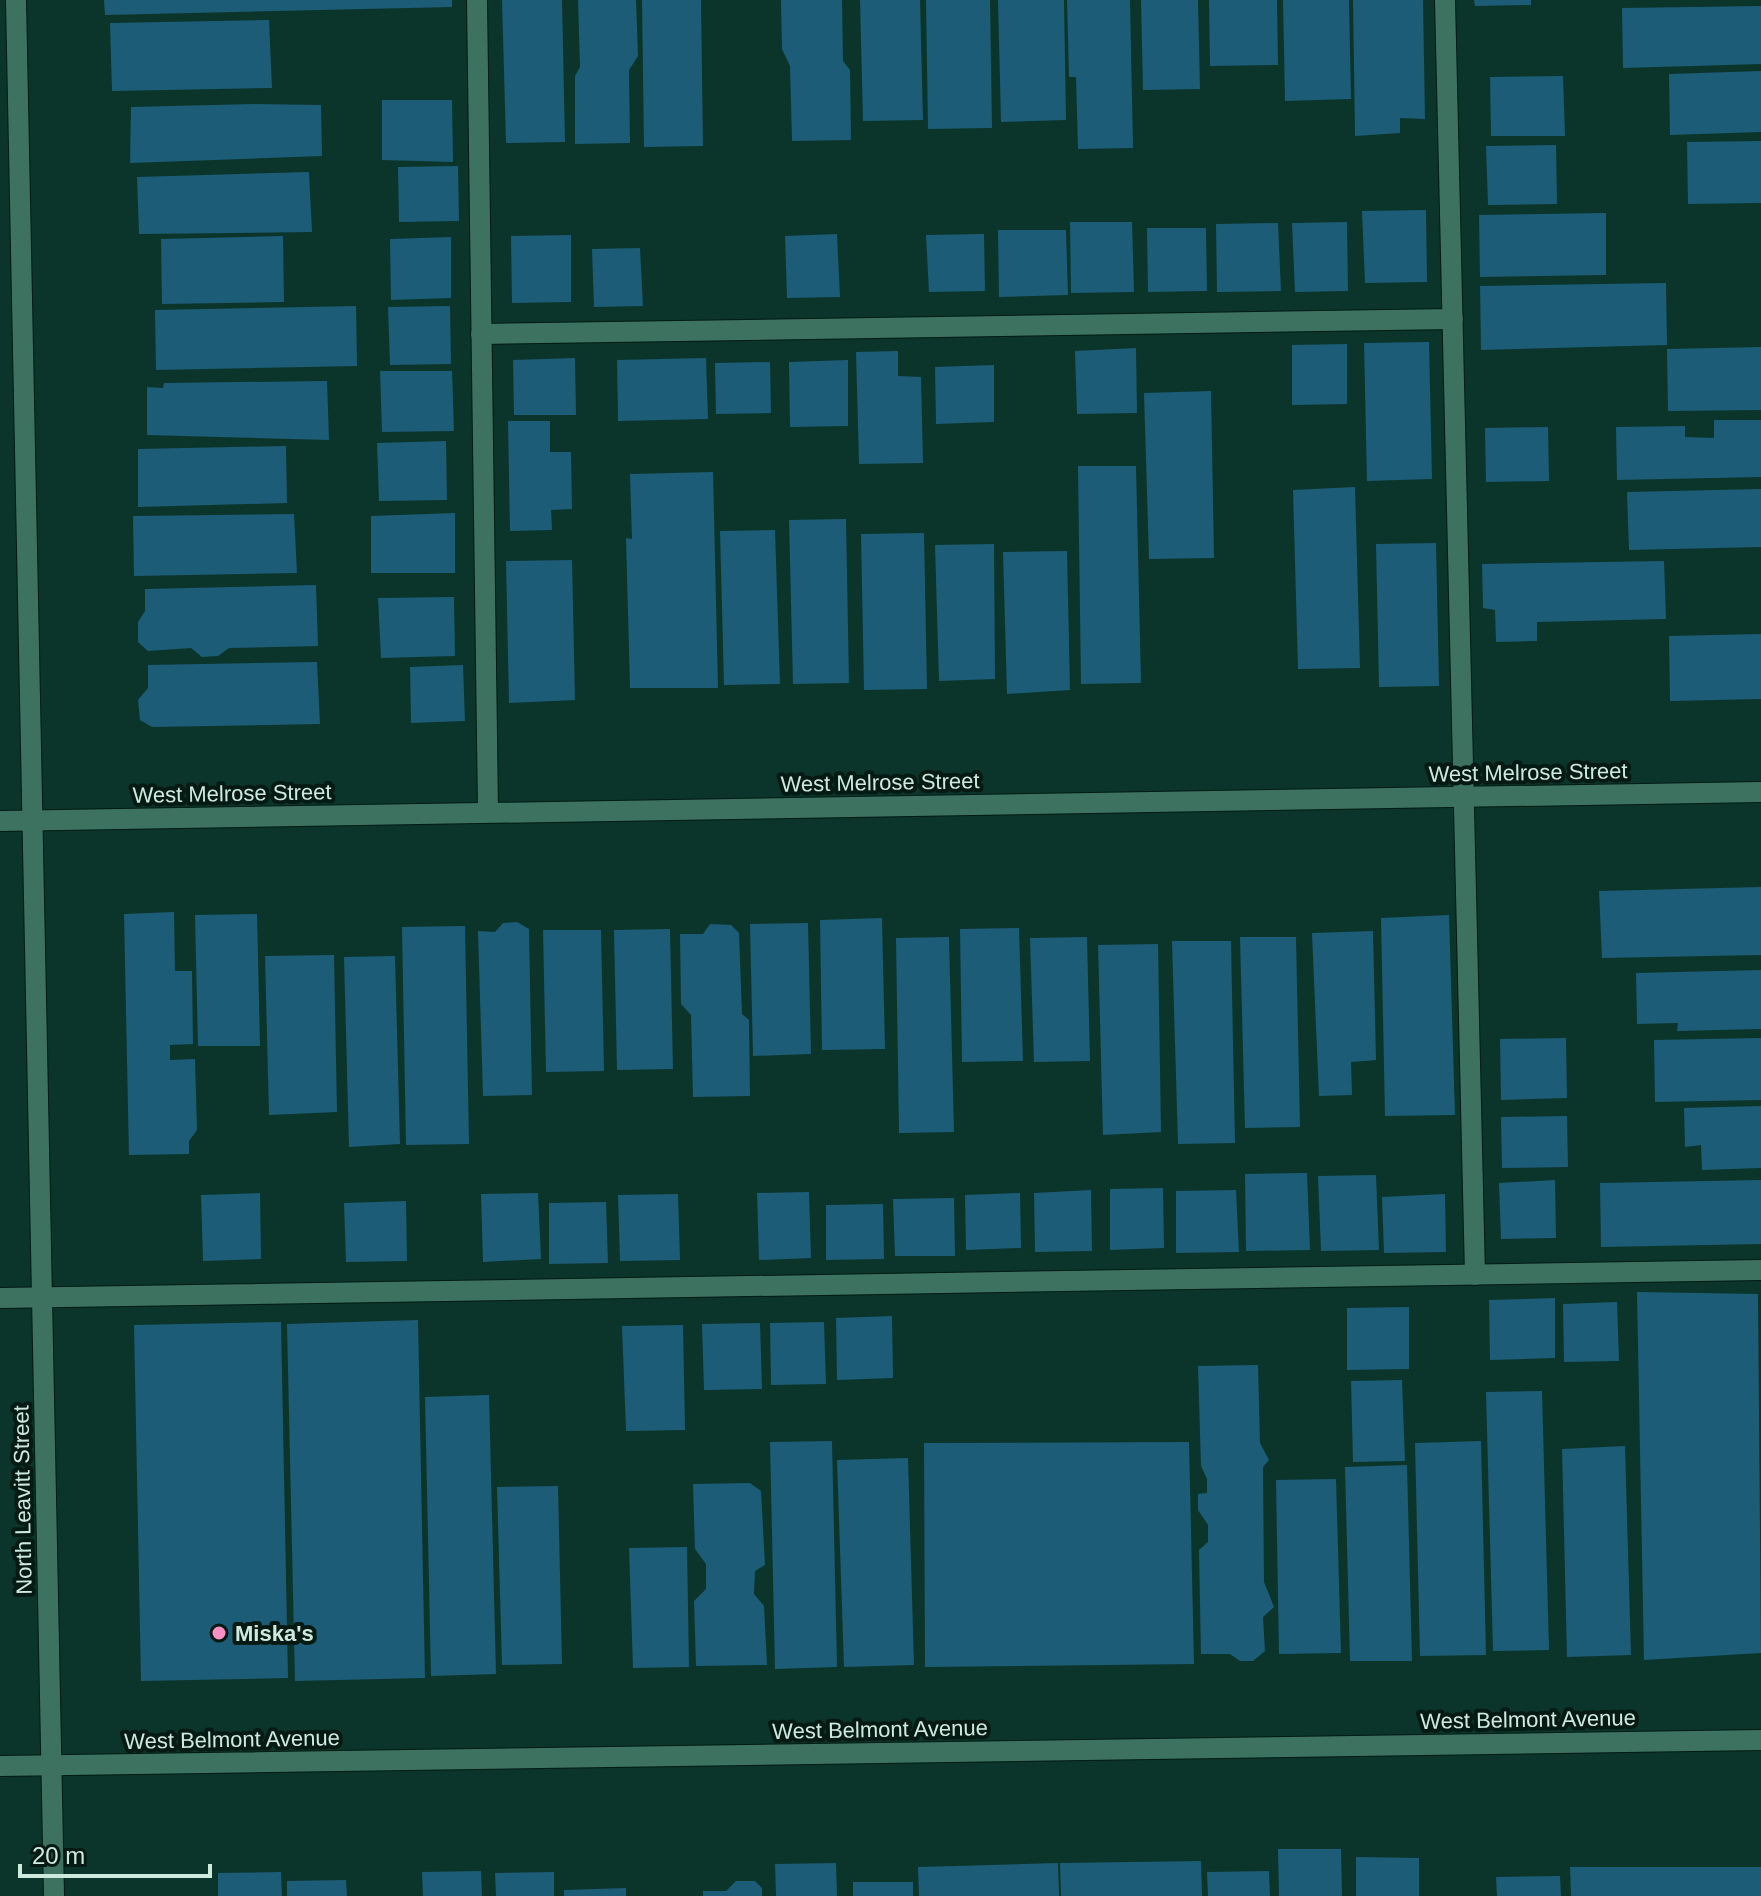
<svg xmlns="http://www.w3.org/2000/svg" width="1761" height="1896" viewBox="0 0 1761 1896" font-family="Arial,sans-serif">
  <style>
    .building { fill: #1c5c77 }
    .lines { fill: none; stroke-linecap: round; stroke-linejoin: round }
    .service-casing { stroke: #001b13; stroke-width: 22 }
    .minor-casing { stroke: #001b13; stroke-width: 22 }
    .secondary-casing { stroke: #001b13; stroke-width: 22 }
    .service { stroke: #3d7261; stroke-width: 20 }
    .minor { stroke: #3d7261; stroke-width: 20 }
    .secondary { stroke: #3d7261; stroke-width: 20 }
    .poi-dot { fill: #fc8fc3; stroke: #041a13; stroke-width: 3 }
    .labels { text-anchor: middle; stroke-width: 8; stroke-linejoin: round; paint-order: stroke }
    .street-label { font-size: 22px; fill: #ceeadf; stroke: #041a13 }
    .poi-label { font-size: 22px; font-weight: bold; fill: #ceeadf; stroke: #041a13; text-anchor: start }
  </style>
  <rect width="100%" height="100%" fill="#0b352a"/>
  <g class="building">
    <polygon points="104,0 452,0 452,7 105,15"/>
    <polygon points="502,0 562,0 565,142 506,143"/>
    <polygon points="578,0 636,0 638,56 629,70 630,143 575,144 575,76 580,67"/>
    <polygon points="642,0 701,0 703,146 644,147"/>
    <polygon points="781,0 842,0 843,61 850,70 851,140 792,141 790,66 782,49"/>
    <polygon points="860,0 920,0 923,120 863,121"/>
    <polygon points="926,0 990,0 992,128 928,129"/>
    <polygon points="998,0 1064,0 1066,120 1001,122"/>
    <polygon points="1067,0 1130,0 1133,148 1078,149 1076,77 1069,77"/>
    <polygon points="1141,0 1198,0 1200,89 1143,90"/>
    <polygon points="1209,0 1277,0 1278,65 1210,66"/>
    <polygon points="1283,0 1349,0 1351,99 1285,101"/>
    <polygon points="1353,0 1423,0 1425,119 1400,118 1400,133 1355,136"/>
    <polygon points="1474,0 1531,0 1531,5 1475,6"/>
    <polygon points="1761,6 1761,64 1623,68 1622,8"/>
    <polygon points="269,20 272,88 112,91 110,23"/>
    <polygon points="1761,71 1761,132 1670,135 1669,74"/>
    <polygon points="1563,76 1565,136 1491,136 1490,77"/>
    <polygon points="382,100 452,100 453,162 382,160"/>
    <polygon points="254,104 321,105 322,156 130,163 131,107"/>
    <polygon points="1761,141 1761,203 1688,204 1687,142"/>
    <polygon points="1556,145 1557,204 1488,205 1486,146"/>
    <polygon points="458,166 459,221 399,222 398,167"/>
    <polygon points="309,172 312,232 139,234 137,177"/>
    <polygon points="1426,210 1427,282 1365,283 1362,211"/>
    <polygon points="1606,213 1606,275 1480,277 1479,215"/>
    <polygon points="1070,222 1132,222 1134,292 1071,293"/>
    <polygon points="1347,222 1348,291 1295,292 1292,223"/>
    <polygon points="1278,223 1281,291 1217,292 1216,224"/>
    <polygon points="1147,228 1206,228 1207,291 1148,292"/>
    <polygon points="998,230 1066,230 1068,295 999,297"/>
    <polygon points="837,234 840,297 787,298 785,236"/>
    <polygon points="984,234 985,291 929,292 926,235"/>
    <polygon points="571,235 571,302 512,303 511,236"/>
    <polygon points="283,236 284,302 162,304 161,239"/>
    <polygon points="451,237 451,298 391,300 390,239"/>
    <polygon points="640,248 643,306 594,307 592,249"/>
    <polygon points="1666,283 1667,345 1481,350 1480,286"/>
    <polygon points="356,306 357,366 156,370 155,310"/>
    <polygon points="450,306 451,364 390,365 388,307"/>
    <polygon points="1429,342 1432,479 1367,481 1364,343"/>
    <polygon points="1347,344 1347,404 1292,405 1292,345"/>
    <polygon points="1761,347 1761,410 1668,411 1667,349"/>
    <polygon points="1136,348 1137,413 1077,414 1075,351"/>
    <polygon points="898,351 898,376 921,377 923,463 859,464 856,352"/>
    <polygon points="575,358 576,415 514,415 513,360"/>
    <polygon points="706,358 708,419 618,421 617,360"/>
    <polygon points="848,360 848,426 790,427 789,362"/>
    <polygon points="770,362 771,413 716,414 715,363"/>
    <polygon points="994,365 994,422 936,424 935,367"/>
    <polygon points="380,371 452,371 454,431 382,432"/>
    <polygon points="327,381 329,440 147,435 147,387 163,388 164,383"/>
    <polygon points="1211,391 1214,558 1149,559 1144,393"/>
    <polygon points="1714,420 1761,420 1761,477 1617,480 1616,427 1685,426 1685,437 1714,438"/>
    <polygon points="508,421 550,421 550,452 571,452 572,509 551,510 552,530 510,531"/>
    <polygon points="1548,427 1549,481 1486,482 1485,428"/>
    <polygon points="446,441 447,500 379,501 377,443"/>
    <polygon points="286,446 287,503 138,507 138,449"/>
    <polygon points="1078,466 1136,466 1141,683 1081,684"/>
    <polygon points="713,472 718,688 630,688 626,538 632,539 630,474"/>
    <polygon points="1355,487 1360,668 1298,669 1293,490"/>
    <polygon points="1761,489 1761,547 1629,550 1627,492"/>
    <polygon points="455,513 455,573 371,573 371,516"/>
    <polygon points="294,514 297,573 134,576 133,516"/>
    <polygon points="846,519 849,683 793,684 789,520"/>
    <polygon points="775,530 780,684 724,685 720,531"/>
    <polygon points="924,533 927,689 864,690 861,534"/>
    <polygon points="1436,543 1439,686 1379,687 1376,544"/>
    <polygon points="994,544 995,679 939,681 935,545"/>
    <polygon points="1067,551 1070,690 1007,694 1003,552"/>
    <polygon points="572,560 575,700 509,703 506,561"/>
    <polygon points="1664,561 1666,619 1537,622 1537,641 1496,642 1495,610 1483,608 1482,564"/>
    <polygon points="316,585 318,646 229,648 218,656 202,657 191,648 148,651 138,642 138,622 145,611 145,589"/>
    <polygon points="454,597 455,656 381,658 378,598"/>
    <polygon points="1761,634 1761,699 1670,701 1669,636"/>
    <polygon points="317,662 320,724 152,727 140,720 138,700 148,688 148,665"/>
    <polygon points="463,665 465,721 411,723 410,667"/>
    <polygon points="1761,887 1761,955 1602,958 1599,891"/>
    <polygon points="174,912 175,971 192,971 193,1044 170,1045 170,1060 195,1059 197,1130 189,1141 189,1154 129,1155 124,914"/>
    <polygon points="257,914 260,1046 198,1046 195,915"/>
    <polygon points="1449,915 1455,1115 1385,1116 1381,918"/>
    <polygon points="882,918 885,1049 822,1050 820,920"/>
    <polygon points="517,922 529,929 532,1095 483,1096 478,931 495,932 503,923"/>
    <polygon points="808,923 811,1054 753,1056 750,924"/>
    <polygon points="710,924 731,925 739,933 742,1014 749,1020 750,1096 693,1097 691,1015 681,1004 680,934 703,934"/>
    <polygon points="465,926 469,1144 406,1145 402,927"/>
    <polygon points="1019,928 1023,1061 962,1062 960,929"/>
    <polygon points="670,929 673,1069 617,1070 614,930"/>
    <polygon points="543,930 601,930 604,1071 546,1072"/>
    <polygon points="1373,931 1376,1060 1351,1062 1352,1095 1319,1096 1312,933"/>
    <polygon points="949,937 954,1132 899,1133 896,938"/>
    <polygon points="1087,937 1090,1061 1034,1062 1030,938"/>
    <polygon points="1240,937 1296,937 1300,1127 1245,1128"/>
    <polygon points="1172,941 1231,941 1235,1143 1178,1144"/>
    <polygon points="1158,944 1161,1132 1103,1135 1098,945"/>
    <polygon points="334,955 337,1112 269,1115 265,956"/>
    <polygon points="395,956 400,1144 349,1147 344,957"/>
    <polygon points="1761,970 1761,1029 1677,1031 1678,1023 1637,1024 1636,973"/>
    <polygon points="1566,1038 1567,1098 1501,1100 1500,1039"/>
    <polygon points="1761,1038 1761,1100 1655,1102 1654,1040"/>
    <polygon points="1761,1106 1761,1168 1702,1170 1701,1145 1685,1147 1684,1108"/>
    <polygon points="1567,1116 1568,1167 1502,1168 1501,1117"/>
    <polygon points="1307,1173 1310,1250 1246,1251 1245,1174"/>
    <polygon points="1376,1175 1379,1250 1321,1251 1318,1176"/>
    <polygon points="1555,1180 1556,1238 1501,1239 1499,1183"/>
    <polygon points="1761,1180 1761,1244 1601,1247 1600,1183"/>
    <polygon points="1163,1188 1164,1248 1110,1250 1110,1189"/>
    <polygon points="1091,1190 1092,1251 1035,1252 1034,1193"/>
    <polygon points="1236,1190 1239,1252 1176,1253 1176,1191"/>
    <polygon points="809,1192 811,1258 759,1260 757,1193"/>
    <polygon points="260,1193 261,1259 203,1261 201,1195"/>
    <polygon points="538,1193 541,1259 483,1262 481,1194"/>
    <polygon points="1020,1193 1021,1248 966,1250 965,1195"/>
    <polygon points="678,1194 680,1260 620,1261 618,1195"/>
    <polygon points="1445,1194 1446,1252 1384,1253 1382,1197"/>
    <polygon points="954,1198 955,1256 895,1256 893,1199"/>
    <polygon points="406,1201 407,1261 346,1262 344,1203"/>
    <polygon points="606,1202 608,1263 549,1264 549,1203"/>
    <polygon points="883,1204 884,1259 826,1260 826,1205"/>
    <polygon points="1637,1292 1758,1294 1761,1653 1644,1660"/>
    <polygon points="1555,1298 1555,1358 1490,1360 1489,1300"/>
    <polygon points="1617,1302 1619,1361 1564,1362 1563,1304"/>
    <polygon points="1409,1307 1409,1369 1347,1370 1347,1308"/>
    <polygon points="892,1316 893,1378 837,1380 836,1318"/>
    <polygon points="418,1320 425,1678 295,1681 287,1324"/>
    <polygon points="281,1322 288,1678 141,1681 134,1325"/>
    <polygon points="824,1322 826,1384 771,1385 770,1323"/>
    <polygon points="760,1323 762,1389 704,1390 702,1324"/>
    <polygon points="683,1325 685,1430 626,1431 622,1326"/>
    <polygon points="1258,1365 1260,1443 1269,1460 1263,1467 1264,1582 1274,1607 1263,1617 1265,1651 1253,1661 1240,1661 1230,1654 1201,1654 1199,1550 1208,1542 1208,1525 1198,1510 1198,1494 1207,1493 1207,1479 1201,1466 1198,1366"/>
    <polygon points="1402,1380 1405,1461 1353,1462 1351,1381"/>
    <polygon points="1542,1391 1549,1650 1493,1651 1486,1392"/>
    <polygon points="489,1395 496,1674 431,1676 425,1397"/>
    <polygon points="832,1441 837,1667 775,1669 770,1442"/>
    <polygon points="1481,1441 1486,1655 1420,1656 1415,1443"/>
    <polygon points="1189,1442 1194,1664 925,1667 924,1443"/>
    <polygon points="1625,1446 1631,1655 1567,1657 1562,1449"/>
    <polygon points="908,1458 914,1665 844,1667 837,1460"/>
    <polygon points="1407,1465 1412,1661 1350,1661 1345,1467"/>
    <polygon points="1336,1479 1341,1653 1279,1654 1276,1480"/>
    <polygon points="750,1483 761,1491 765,1565 755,1571 754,1594 764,1606 767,1665 696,1666 694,1601 706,1589 706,1564 695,1549 693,1484"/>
    <polygon points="558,1486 562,1664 502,1665 497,1487"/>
    <polygon points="687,1547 689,1667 633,1668 629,1548"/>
    <polygon points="1278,1849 1341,1849 1342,1896 1279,1896"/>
    <polygon points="1356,1857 1419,1858 1419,1896 1356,1896"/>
    <polygon points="1201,1861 1202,1896 1061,1896 1060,1863"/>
    <polygon points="836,1863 837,1896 776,1896 775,1864"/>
    <polygon points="1058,1863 1059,1896 919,1896 918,1867"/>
    <polygon points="1570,1867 1761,1867 1761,1896 1571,1896"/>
    <polygon points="481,1871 482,1896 423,1896 422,1872"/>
    <polygon points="1269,1871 1270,1896 1208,1896 1207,1872"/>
    <polygon points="281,1872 282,1896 218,1896 218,1873"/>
    <polygon points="554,1872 554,1896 496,1896 495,1873"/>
    <polygon points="1560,1876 1561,1896 1497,1896 1496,1877"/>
    <polygon points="346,1880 347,1896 287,1896 287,1881"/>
    <polygon points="736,1881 755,1881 762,1888 762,1896 703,1896 703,1891 726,1891"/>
    <rect x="853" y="1882" width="60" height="14"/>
    <polygon points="626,1888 626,1896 564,1896 564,1890"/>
  </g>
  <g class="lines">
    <defs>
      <g id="service">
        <polyline points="477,0 488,812"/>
        <polyline points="1445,0 1475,1275"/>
        <polyline points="481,334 1453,319"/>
        <polyline points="0,1298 1761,1270"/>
      </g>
      <g id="minor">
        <polyline points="16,0 54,1896"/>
        <polyline points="0,821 1761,792"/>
      </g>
      <polyline id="secondary" points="0,1766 1761,1740"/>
    </defs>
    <use href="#service" class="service-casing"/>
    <use href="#minor" class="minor-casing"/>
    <use href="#secondary" class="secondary-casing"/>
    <use href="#service" class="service"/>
    <use href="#minor" class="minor"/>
    <use href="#secondary" class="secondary"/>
  </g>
  <circle class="poi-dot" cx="219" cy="1633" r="8"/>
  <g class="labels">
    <g class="street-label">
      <text transform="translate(1528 772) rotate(-1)" y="8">West Melrose Street</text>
      <text transform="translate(880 782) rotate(-1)" y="8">West Melrose Street</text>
      <text transform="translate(232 793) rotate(-1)" y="8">West Melrose Street</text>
      <text transform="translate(22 1500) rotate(-91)" y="8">North Leavitt Street</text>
      <text transform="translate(1528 1719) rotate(-1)" y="8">West Belmont Avenue</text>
      <text transform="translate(880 1729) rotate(-1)" y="8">West Belmont Avenue</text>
      <text transform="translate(232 1739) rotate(-1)" y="8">West Belmont Avenue</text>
    </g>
    <g class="poi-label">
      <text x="235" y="1641">Miska's</text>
    </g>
  </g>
  <path d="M20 1864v12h190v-12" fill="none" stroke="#ceeadf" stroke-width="4"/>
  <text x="32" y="1864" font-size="24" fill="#ceeadf" stroke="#041a13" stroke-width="6" paint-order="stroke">20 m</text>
</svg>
